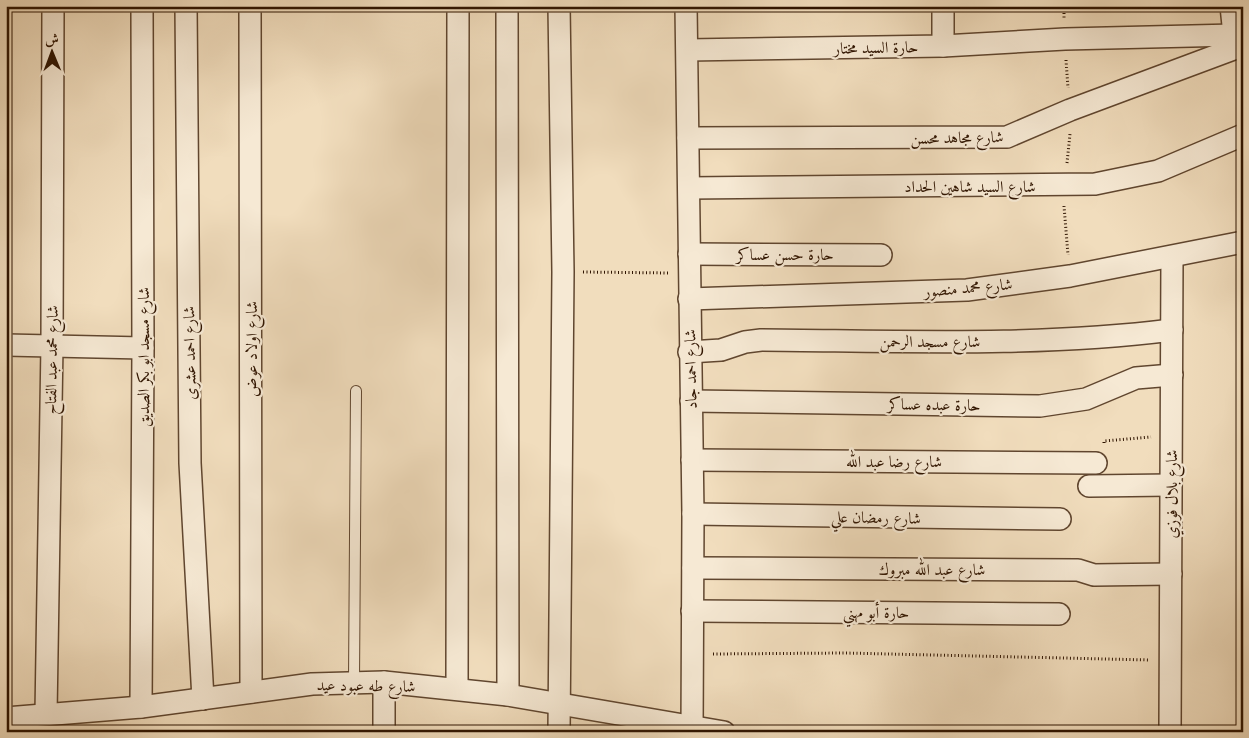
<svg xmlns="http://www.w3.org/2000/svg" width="1249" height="738" viewBox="0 0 1249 738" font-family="'Libre Caslon Text',Amiri,serif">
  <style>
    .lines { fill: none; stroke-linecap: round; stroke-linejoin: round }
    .lane-casing { stroke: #60462f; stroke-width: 12 }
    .street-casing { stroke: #60462f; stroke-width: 24 }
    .path { stroke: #2f1400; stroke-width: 3; stroke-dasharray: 1 2.5; stroke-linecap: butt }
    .lane { stroke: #f6e9d4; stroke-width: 10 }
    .street { stroke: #f6e9d4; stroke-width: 21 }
    .labels { text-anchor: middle; stroke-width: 4.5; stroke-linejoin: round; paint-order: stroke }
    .street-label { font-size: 16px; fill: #2f1400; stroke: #f6e9d4 }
  </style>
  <rect width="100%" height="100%" fill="#f1ddbd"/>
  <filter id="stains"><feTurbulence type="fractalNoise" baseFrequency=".004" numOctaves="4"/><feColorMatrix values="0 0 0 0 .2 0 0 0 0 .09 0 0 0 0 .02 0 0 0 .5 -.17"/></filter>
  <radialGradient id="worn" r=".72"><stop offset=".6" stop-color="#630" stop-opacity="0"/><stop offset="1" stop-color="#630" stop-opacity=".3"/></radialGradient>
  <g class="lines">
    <defs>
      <polyline id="lane" points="354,682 356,391"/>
      <g id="street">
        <polyline points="186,6 190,463 203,699"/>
        <polyline points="250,6 251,692"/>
        <polyline points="507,6 508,695"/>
        <polyline points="559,6 563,272 559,732"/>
        <polyline points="686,6 693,514 692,732"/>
        <polyline points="943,6 943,46"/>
        <polyline points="1231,6 1234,35 1239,48"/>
        <polyline points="688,50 943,46 1065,39 1234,35"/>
        <polyline points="688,138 1007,137 1070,110 1239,47"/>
        <polyline points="689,188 1095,184 1158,171 1243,135"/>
        <polyline points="689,254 881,255"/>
        <polyline points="689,299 967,290 1070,276 1243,242"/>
        <polyline points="6,345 143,348"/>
        <path d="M689,352l32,-2 24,-8 16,-2c138,1 274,7 411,-10"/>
        <polyline points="691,401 1040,406 1086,399 1136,378 1172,375"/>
        <polyline points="692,460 1096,463"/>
        <polyline points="1089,486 1171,485"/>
        <polyline points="693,514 1060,519"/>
        <polyline points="693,568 1078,570 1094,575 1171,574"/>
        <polyline points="692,611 1059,614"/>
        <polyline points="457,688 458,6"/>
        <polyline points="141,707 143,348 142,6"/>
        <polyline points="46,714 52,345 53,6"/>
        <polyline points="6,718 141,707 312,684 384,682 508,695 724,732"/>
        <polyline points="384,732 384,682"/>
        <polyline points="1170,732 1172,257"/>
      </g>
    </defs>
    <use href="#lane" class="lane-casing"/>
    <use href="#street" class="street-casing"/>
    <g class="path">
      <polyline points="1064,6 1064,18"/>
      <polyline points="1066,60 1068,88"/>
      <polyline points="1067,163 1070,134"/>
      <polyline points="1064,206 1068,255"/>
      <polyline points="583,272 670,273"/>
      <polyline points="1104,443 1104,441 1151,437"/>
      <polyline points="713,654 845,653 1150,660"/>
    </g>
    <use href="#lane" class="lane"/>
    <use href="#street" class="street"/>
  </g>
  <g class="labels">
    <g class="street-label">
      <text transform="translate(876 47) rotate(-1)" y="6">حارة السيد مختار</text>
      <text transform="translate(957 137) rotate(-1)" y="6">شارع مجاهد محسن</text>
      <text x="970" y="192">شارع السيد شاهين الحداد</text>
      <text x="785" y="260">حارة حسن عساكر</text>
      <text transform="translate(968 287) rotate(-5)" y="6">شارع محمد منصور</text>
      <text x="930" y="347">شارع مسجد الرحمن</text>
      <text transform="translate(251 349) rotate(-90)" y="6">شارع اولاد عوض</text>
      <text transform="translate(189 353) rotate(-91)" y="6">شارع احمد عشرى</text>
      <text transform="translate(143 357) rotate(-90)" y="6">شارع مسجد ابو بكر الصديق</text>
      <text transform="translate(51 360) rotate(-89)" y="6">شارع محمد عبد الفتاح</text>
      <text transform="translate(690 369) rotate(-91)" y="6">شارع احمد جاد</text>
      <text transform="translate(934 404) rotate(1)" y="6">حارة عبده عساكر</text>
      <text x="894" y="467">شارع رضا عبد الله</text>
      <text transform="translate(1171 494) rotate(-90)" y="6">شارع بلال فوزي</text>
      <text transform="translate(876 517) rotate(1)" y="6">شارع رمضان علي</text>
      <text x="932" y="575">شارع عبد الله مبروك</text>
      <text x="876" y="618">حارة أبو مهني</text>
      <text transform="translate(366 685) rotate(1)" y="6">شارع طه عبود عيد</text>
    </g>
  </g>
  <rect width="1249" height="738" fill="none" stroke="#f1ddbd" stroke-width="25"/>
  <rect x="8" y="8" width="1234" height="723" fill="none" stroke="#2f1400" stroke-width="2.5"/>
  <rect x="12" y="12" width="1224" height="713" fill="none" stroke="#2f1400"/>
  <g transform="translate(52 52) rotate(359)" stroke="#f6e9d4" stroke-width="4" paint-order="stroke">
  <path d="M0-4L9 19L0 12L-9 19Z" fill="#2f1400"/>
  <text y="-8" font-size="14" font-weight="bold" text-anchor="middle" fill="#2f1400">ش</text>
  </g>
  <rect width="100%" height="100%" filter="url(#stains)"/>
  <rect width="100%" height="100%" fill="url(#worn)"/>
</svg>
